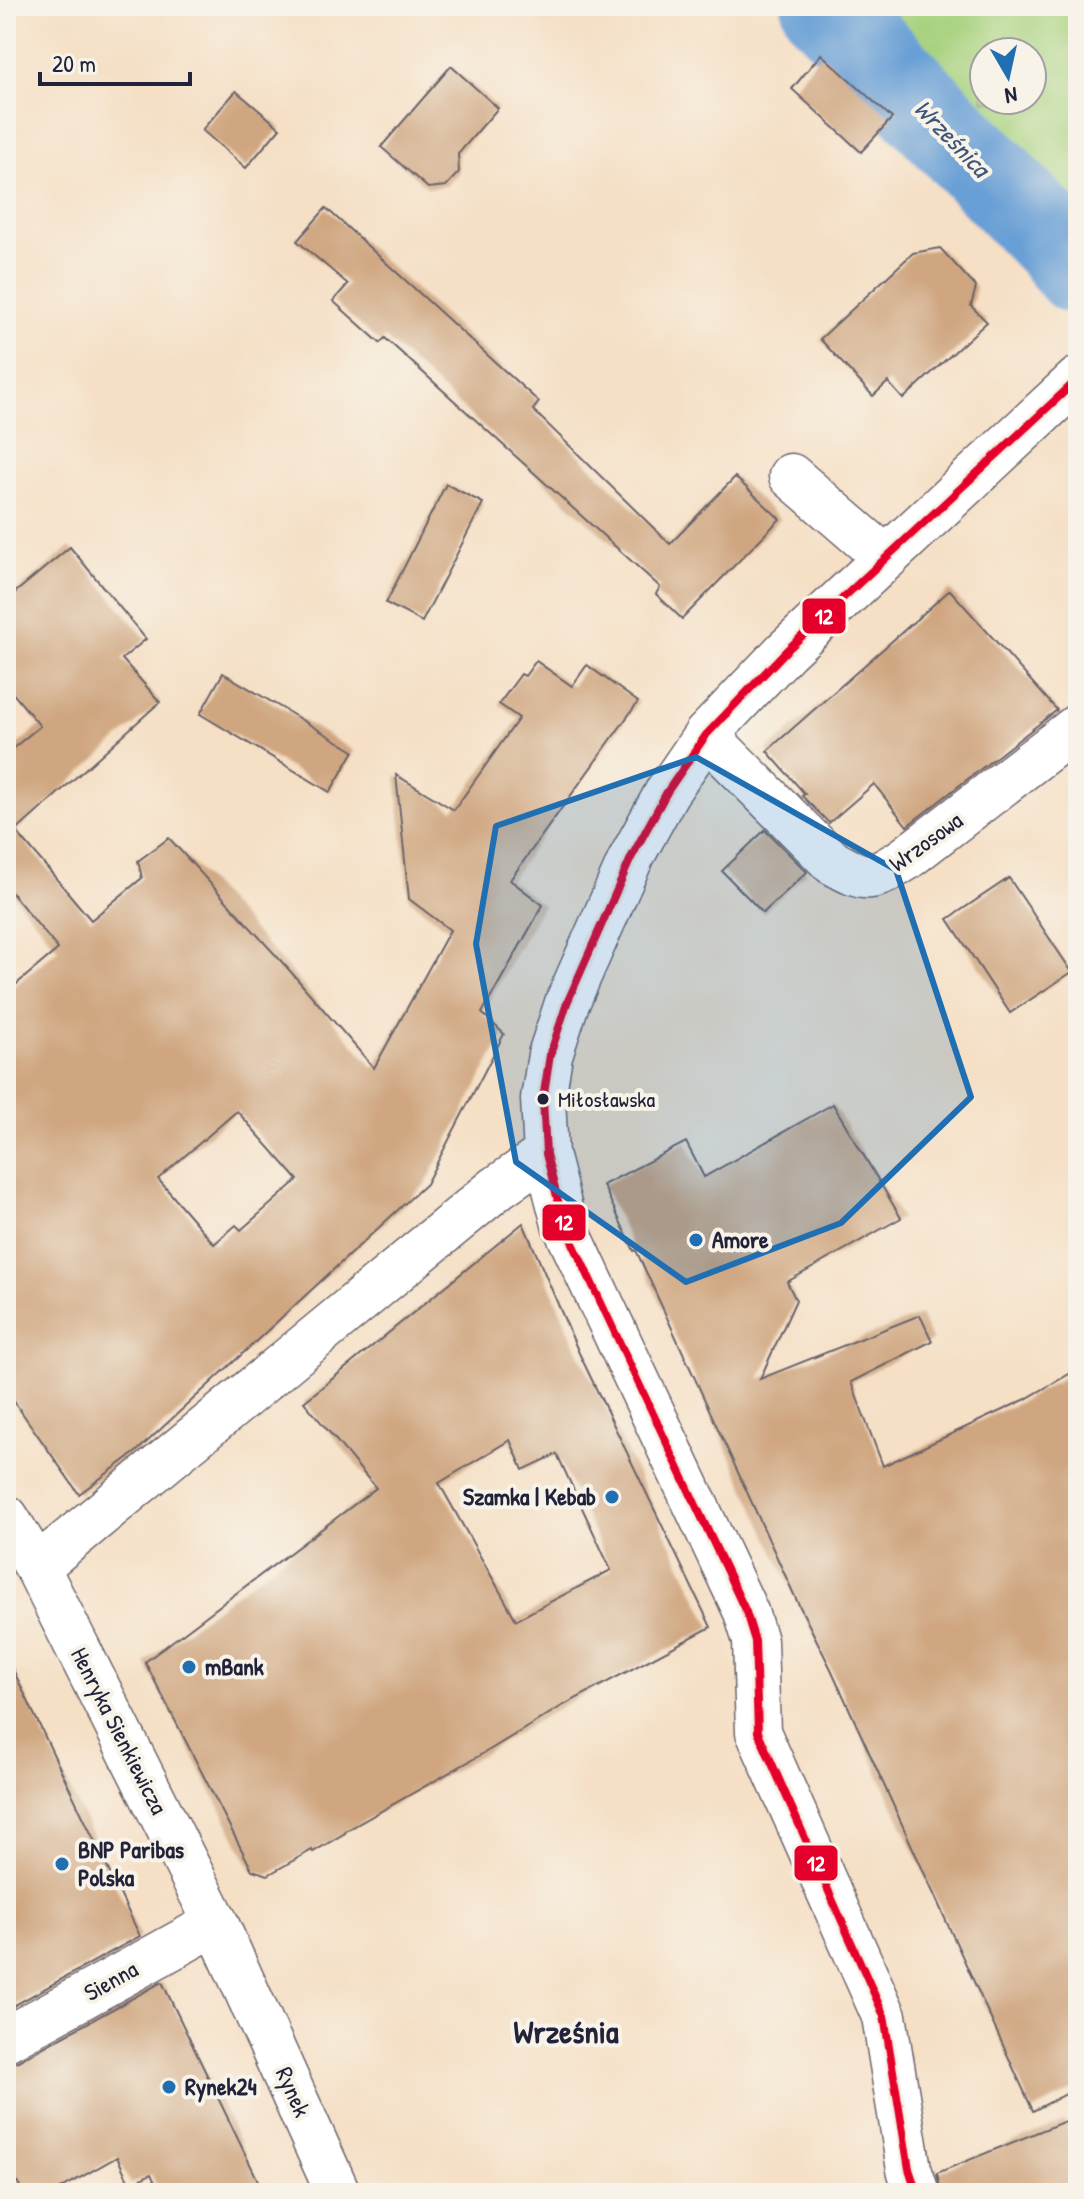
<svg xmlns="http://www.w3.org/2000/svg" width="1084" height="2199" viewBox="0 0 1084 2199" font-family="'Patrick Hand',sans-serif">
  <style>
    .green { fill: #a6d17d; stroke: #647a5c; stroke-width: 2; fill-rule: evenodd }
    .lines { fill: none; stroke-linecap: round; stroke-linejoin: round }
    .river { stroke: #689fd6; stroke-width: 90 }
    .building { fill: #cfa680; fill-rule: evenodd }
    .minor-casing { stroke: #6c646b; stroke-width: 47 }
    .minor { stroke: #fff; stroke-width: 44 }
    .bus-1-casing { stroke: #f7f3e8; stroke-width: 14 }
    .bus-1 { stroke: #e4002b; stroke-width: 8 }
    .marked { fill: #1f6fb2; fill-opacity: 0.2; stroke: #1f6fb2; stroke-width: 6; stroke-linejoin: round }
    .bus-dot { fill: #22223b; stroke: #f7f3e8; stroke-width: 3 }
    .poi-dot { fill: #1f6fb2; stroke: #f7f3e8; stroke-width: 3 }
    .labels { text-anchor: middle; stroke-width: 8; stroke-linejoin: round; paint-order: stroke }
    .bus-label { font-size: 22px; fill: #22223b; stroke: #f7f3e8; text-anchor: start }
    .street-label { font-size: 24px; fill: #22223b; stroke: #f7f3e8 }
    .poi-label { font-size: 24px; font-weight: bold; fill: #22223b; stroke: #f7f3e8; text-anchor: start }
    .water-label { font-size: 26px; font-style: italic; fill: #3e5479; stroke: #f7f3e8 }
    .district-label { font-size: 32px; font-weight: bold; fill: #22223b; stroke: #f7f3e8 }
    .line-badge { stroke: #f7f3e8; stroke-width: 3 }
    .badge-label { font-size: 22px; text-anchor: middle; font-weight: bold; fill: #fff }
  </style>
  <rect width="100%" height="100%" fill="#f7f3e8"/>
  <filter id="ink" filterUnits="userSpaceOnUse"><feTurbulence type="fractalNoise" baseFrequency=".0125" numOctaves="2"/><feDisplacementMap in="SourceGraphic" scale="16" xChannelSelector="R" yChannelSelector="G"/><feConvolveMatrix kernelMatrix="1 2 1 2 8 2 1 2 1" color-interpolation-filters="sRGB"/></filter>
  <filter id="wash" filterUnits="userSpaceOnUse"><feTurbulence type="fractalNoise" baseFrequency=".006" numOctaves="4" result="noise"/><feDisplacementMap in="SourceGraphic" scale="32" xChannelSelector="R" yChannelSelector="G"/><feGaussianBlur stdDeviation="1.8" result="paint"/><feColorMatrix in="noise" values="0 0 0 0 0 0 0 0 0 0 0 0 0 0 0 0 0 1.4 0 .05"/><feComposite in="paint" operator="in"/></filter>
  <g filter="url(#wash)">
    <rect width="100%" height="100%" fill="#f5dfc5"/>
    <path class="green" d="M857,6h221v235zM984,52h48v48h-48z"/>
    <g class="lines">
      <polyline class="river" points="826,6 1058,246 1078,270"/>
    </g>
    <g id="blocks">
      <g class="building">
        <polygon points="821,54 892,118 861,152 792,89"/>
        <polygon points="451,66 498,108 458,154 459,172 446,186 428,188 381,147"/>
        <polygon points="236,91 280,128 246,168 202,130"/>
        <polygon points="326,208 539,402 533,410 670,544 735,477 780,519 682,619 656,594 660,587 385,338 380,343 333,301 348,284 297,241"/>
        <polygon points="940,248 976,287 971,306 987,322 903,399 888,382 873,396 820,339 913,253"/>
        <polygon points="446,484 483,503 422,622 386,603"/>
        <path d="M70,547l76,92 -24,20 38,43 -144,129 75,89 51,-42 -4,-17 31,-23 122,134 83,96 76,-138 -41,-31 -13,-124 58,35 65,-92 -20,-14 22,-30 4,2 11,-15 36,25 15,-21 51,37 -128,178 33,25 -61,108 22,21 -78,150 -290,268 -57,42 -73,-104v-397l52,-44 -52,-63v-132l34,-28 -34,-41v-85zM237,1111l61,69 -57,50 -5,-5 -22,19 -56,-65z"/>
        <polygon points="950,590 1057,710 907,826 874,784 829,823 802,796 805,794 767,751"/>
        <polygon points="223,673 354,751 330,792 200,714"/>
        <polygon points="765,830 807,872 763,913 722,871"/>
        <polygon points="1009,878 1072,972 1010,1013 948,919"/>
        <polygon points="833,1104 901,1218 787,1282 796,1300 760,1379 920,1315 932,1341 851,1382 883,1466 1024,1400 1078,1369 1078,2088 1033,2111 831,1669 796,1599 636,1250 634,1251 603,1185 686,1142 704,1177"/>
        <path d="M523,1223l56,130 132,274 -149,79 -71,43 -145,82 -1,2 -32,19 -1,-2 -44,25 -16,-5 -107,-208 231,-174 -72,-86zM510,1440l13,30 34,-16 54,116 -95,50 -77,-137z"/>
        <polygon points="6,1655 140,1936 6,2010"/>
        <polygon points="162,1982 264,2193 160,2193 151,2174 130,2184 117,2157 53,2193 23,2193 6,2162 6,2064 18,2061"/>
        <polygon points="1065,2121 1078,2158 1078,2193 941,2193 937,2173"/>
      </g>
    </g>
  </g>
  <g filter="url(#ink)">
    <use href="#blocks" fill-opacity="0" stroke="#6c646b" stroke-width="2"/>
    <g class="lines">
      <defs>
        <g id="minor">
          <polyline points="791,476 886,558"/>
          <path d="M706,735l126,127c35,20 39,19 73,-3l173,-133"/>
          <polyline points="6,1517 37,1567 216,1923 338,2193"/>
          <polyline points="37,1567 497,1188 546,1154"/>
          <polyline points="6,2039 216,1923"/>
          <polyline points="917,2193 909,2169 884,2016 758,1732 755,1641 746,1612 564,1224 546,1154 543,1099 550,1055 567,1003 631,858 667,792 706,735 786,651 1078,379"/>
        </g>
      </defs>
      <use href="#minor" class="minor-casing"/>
      <use href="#minor" class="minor"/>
      <defs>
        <polyline id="bus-1" points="917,2193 909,2169 884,2016 758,1732 755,1641 746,1612 564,1224 546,1154 543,1099 550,1055 567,1003 631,858 667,792 706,735 786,651 1078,379"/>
      </defs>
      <use href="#bus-1" class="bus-1-casing"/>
      <use href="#bus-1" class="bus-1"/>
    </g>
  </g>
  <path class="marked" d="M696,757l200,113 75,227 -130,126 -155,59 -170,-120 -40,-218 20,-118z"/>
  <circle class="bus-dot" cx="543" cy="1099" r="7"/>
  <g class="poi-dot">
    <circle cx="696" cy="1240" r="8"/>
    <circle cx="612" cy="1497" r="8"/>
    <circle cx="189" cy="1667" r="8"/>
    <circle cx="62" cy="1864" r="8"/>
    <circle cx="169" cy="2087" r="8"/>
  </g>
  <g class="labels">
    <g class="bus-label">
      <text x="558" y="1107">Miłosławska</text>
    </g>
    <g class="street-label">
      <text transform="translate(926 842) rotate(-36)" y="8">Wrzosowa</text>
      <text transform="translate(119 1731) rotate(63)" y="8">Henryka Sienkiewicza</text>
      <text transform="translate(111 1981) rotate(-29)" y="8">Sienna</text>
      <text transform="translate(293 2092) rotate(66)" y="8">Rynek</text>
    </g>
    <g class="poi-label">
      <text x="712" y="1248">Amore</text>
      <text x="596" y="1505" text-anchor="end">Szamka | Kebab</text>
      <text x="205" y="1675">mBank</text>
      <text x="78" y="1858">BNP Paribas<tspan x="78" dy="28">Polska</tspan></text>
      <text x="185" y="2095">Rynek24</text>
    </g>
    <g class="water-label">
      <text transform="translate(952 138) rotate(46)" y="9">Wrześnica</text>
    </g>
    <g class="district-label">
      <text x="566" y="2043">Września</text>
    </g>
  </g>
  <g class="line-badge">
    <rect x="801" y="597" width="46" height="38" rx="8" fill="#e4002b"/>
    <rect x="541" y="1203" width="46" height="39" rx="8" fill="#e4002b"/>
    <rect x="793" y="1844" width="46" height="38" rx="8" fill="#e4002b"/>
  </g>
  <g class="badge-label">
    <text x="824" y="624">12</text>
    <text x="564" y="1230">12</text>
    <text x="816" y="1871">12</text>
  </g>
  <rect width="1084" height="2199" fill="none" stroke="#f7f3e8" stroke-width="32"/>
  <g transform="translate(1008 76) rotate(171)"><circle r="38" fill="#f7f3e8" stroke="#a29fa3" stroke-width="2"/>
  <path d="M0-6L14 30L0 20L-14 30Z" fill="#1f6fb2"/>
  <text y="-12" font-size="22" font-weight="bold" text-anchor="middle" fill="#22223b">N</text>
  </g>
  <path d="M40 72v12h150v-12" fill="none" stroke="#22223b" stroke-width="4"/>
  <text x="52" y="72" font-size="24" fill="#22223b" stroke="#f7f3e8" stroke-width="6" paint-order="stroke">20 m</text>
</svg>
